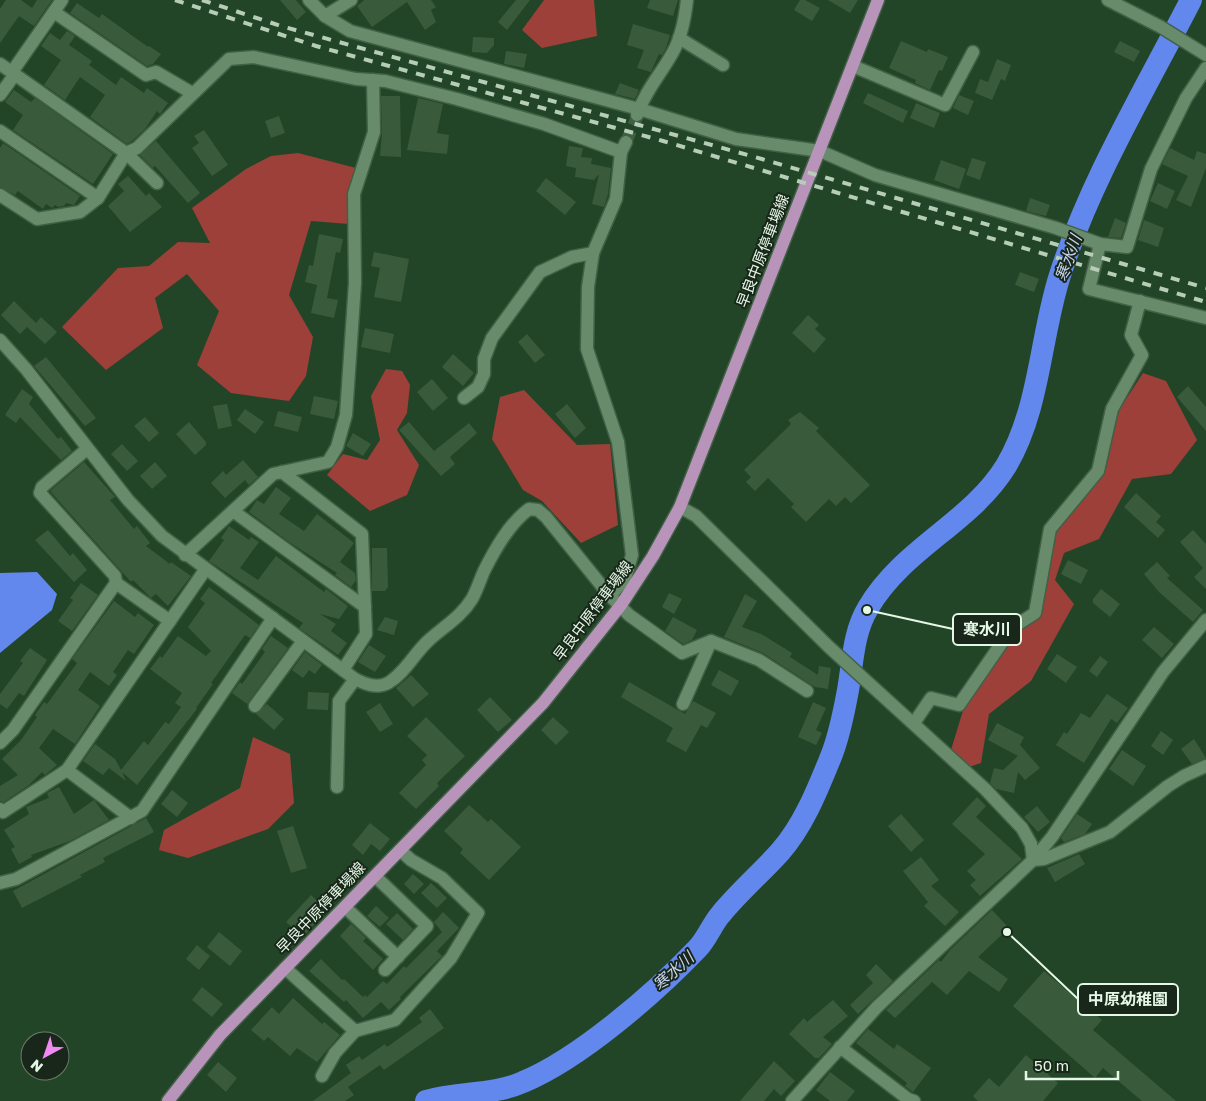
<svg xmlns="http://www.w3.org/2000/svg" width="1206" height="1101" viewBox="0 0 1206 1101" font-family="'Golos Text','Noto Sans JP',sans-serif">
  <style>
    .green { fill: #9d4039 }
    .water { fill: #6287ed }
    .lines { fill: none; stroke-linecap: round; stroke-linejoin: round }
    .river { stroke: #6287ed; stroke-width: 22 }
    .building { fill: #395b3c }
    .minor-tunnel { stroke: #406044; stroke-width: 12; stroke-dasharray: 12 6; stroke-linecap: butt }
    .minor-casing { stroke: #416046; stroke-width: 15 }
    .major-casing { stroke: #416046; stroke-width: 15 }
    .minor { stroke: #688c6b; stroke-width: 12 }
    .major { stroke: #b894ba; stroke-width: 12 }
    .rail { stroke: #b6cdb8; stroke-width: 4; stroke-dasharray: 9 9; stroke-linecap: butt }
    .labels { text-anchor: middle; stroke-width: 4; stroke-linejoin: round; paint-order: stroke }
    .street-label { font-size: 15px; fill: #e5f8e6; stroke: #182719 }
    .water-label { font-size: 16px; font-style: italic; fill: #c9d4ee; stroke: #182719 }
    .leader { fill: none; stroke: #e5f8e6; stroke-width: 2 }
    .callout-dot { fill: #e5f8e6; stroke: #182719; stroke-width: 2 }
    .callout { fill: #182719; stroke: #e5f8e6; stroke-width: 2 }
    .callout-label { font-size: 16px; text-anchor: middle; font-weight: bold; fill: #e5f8e6 }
  </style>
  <rect width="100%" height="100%" fill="#234527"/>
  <g class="green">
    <polygon points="544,0 594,0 597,36 542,48 522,30"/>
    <polygon points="298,153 356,168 349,187 349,224 311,221 289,295 313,337 306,376 289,401 231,393 197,365 219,311 187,274 155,298 163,328 106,370 62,327 118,268 149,266 178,242 210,243 192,208 246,169 271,156"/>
    <polygon points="386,369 402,371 410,385 407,413 397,430 419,465 407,495 370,511 327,475 343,454 367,460 380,440 371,396"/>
    <polygon points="1143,373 1166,381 1197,440 1171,474 1132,479 1099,539 1064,553 1055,580 1074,604 1031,681 989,714 981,763 969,767 951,750 965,704 1019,631 1039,617 1056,533 1105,472 1119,410"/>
    <polygon points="524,390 577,445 610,444 618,525 581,543 542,501 523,490 492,439 500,397"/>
    <polygon points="253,737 290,754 294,803 268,829 188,858 159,850 164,830 240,788"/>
  </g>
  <polygon class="water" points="37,572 57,594 52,610 0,653 0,573"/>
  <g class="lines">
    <path class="river" d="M426,1101c32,-10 66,-5 97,-19 56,-23 132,-89 174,-133 10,-10 15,-25 24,-35 18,-22 40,-41 59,-62 23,-26 37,-61 50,-93 9,-21 14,-47 18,-69 5,-28 5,-57 20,-82 35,-60 103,-85 138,-142 34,-57 34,-129 54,-191 30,-94 86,-187 131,-275"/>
  </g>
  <g class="building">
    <polygon points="6,0 21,0 32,8 37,0 52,0 34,26 19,16 0,43 0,9"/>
    <polygon points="280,0 296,0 306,12 297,20"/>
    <polygon points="364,0 431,0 436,7 431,10 436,22 425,30 407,2 372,27 357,6"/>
    <polygon points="516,0 530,0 507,30 498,22"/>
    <polygon points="650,0 678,0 673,16 647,8"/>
    <polygon points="800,0 805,0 820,8 812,21 794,10"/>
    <polygon points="828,0 858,0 850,13"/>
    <polygon points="77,3 99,18 102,14 148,47 149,46 161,54 153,64 147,66 70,13"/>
    <polygon points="633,24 670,35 666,48 662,55 659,54 651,72 637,68 644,50 627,45"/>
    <polygon points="67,31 75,36 69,45 92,61 89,65 116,85 121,77 144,93 147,88 168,103 160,114 157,111 145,129 132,141 127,144 90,117 105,95 80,77 65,100 44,85 61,60 41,46 50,33 60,40"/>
    <polygon points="473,37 494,38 494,45 487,53 472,52"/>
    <polygon points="901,41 927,52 928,49 948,57 942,71 939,70 930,90 915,83 916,80 889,68"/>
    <polygon points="1120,41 1140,51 1134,62 1114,52"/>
    <polygon points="506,51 527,54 524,68 504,64"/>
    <polygon points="997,59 1011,65 1005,81 1001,79 992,100 975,93 980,79 988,82"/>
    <polygon points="620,83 639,90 635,99 615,94"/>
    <polygon points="14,90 31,102 35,98 113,154 93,184 13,130 23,115 5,102"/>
    <polygon points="868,93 908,111 903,123 863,103"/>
    <polygon points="959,95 974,101 968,115 953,108"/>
    <polygon points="381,96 400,96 401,157 380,156 382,132"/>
    <polygon points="418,98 443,104 437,133 449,135 447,154 407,150"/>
    <polygon points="916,103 940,113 934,128 910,118"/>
    <polygon points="279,116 285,133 271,138 265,121"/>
    <polygon points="204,130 228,165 212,176 192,148 199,143 194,136"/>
    <polygon points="156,141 200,193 188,203 155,166 153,168 140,155"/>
    <polygon points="3,143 80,196 74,205 66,203 64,206 58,207 55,205 52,208 46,204 43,209 18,191 15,195 0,187 0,148"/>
    <polygon points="569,146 583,148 581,157 592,158 591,164 611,168 608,194 604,207 592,204 599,174 594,180 575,177 576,168 566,166"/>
    <polygon points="1170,148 1194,160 1197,151 1206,154 1206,168 1191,207 1176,200 1188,176 1162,164"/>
    <polygon points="972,158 986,162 980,180 966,175"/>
    <polygon points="941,160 966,169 959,189 934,180"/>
    <polygon points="128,176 146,196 149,193 162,207 130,232 108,206 124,191 118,184"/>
    <polygon points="546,178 576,202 565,215 536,191"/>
    <polygon points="1158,183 1175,191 1167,209 1150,201"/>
    <polygon points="1030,198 1050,205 1046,216 1026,211"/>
    <polygon points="1115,218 1126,223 1121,238 1108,237"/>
    <polygon points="1144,220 1164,228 1158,247 1138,240"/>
    <polygon points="319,234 343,239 340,253 336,252 327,298 338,300 334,318 311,313 317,285 305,282 309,265 313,266"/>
    <polygon points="374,252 409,259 401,302 374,297 380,268 371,266"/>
    <polygon points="1020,272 1039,279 1034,292 1015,285"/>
    <polygon points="14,301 36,323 41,317 57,332 45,344 27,327 20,334 1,315"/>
    <polygon points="808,315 819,325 815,329 826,339 814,353 792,333"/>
    <polygon points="365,328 394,334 390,353 361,347"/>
    <polygon points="527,334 545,355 535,363 518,342"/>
    <polygon points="453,354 474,373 463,386 442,367"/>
    <polygon points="46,357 96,418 85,426 34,366"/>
    <polygon points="432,379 448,398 433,411 417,392"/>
    <polygon points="1188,386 1206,407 1206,431 1177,397"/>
    <polygon points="22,389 33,397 29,404 58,439 61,437 72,451 61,460 20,417 16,423 5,415"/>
    <polygon points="314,396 338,401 334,419 310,414"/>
    <polygon points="227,404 232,426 218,429 213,406"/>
    <polygon points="567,404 586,428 575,438 555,414"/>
    <polygon points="245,409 264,422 255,434 237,420"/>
    <polygon points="278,411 302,417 298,432 274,426"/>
    <polygon points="800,412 819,428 816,431 870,485 851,503 845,497 836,506 829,499 806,522 791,507 794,504 768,478 755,491 746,482 751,477 744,470 791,424 788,420"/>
    <polygon points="145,417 159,433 149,442 134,426"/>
    <polygon points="189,422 206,442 206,445 195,455 176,434"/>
    <polygon points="409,422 434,451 469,423 477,433 450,457 455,464 441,476 399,430"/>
    <polygon points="353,433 371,444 363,456 346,446"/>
    <polygon points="122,444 138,461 127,471 111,454"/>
    <polygon points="243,460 258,477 249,485 245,480 225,498 211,483 223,471 226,475"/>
    <polygon points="84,462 115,497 110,500 134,529 137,526 150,543 146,546 170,564 171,562 191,576 168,606 156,594 151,598 133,580 131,582 50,491"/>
    <polygon points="155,462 167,476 152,489 140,476"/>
    <polygon points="276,487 291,498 279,514 304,531 317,514 354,543 340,562 355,573 356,580 351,587 335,575 337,573 289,542 249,512 257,500 264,504"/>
    <polygon points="1136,493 1161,516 1156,522 1165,530 1158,538 1124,507"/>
    <polygon points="229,526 249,540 251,537 259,542 240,568 258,580 276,556 324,592 326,589 348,606 339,619 320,614 336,624 331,631 347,643 338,655 299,628 303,623 209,561 224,540 221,538"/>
    <polygon points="48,530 70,556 73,553 87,570 74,582 35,540"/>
    <polygon points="1193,530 1206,544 1206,589 1194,577 1203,568 1180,542"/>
    <polygon points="372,548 387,548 388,587 385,591 372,591"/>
    <polygon points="1068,560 1088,570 1081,584 1061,574"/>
    <polygon points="1157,562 1170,576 1167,578 1203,610 1193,622 1159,592 1144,574"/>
    <polygon points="81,583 98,595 72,631 58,621 73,600 70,598"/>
    <polygon points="209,587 259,625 250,638 245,635 211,683 213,684 196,708 197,709 137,785 122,772 126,781 109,768 103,775 83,761 95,744 115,759 121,770 144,741 148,745 165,722 169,724 181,707 175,703 182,693 150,669 160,656 162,658 178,636 206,656 211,651 188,627 205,603 200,599"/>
    <polygon points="1101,589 1120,604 1110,617 1093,603 1093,599"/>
    <polygon points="669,593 682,599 674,614 662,607"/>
    <polygon points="745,594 757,601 742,627 761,634 792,653 790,657 818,675 819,666 831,668 828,689 815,687 763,653 724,637"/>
    <polygon points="114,601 135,617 138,613 154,625 134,654 128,650 113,672 117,675 109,686 90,672 78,690 100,706 75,744 53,729 39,748 57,765 45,775 42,772 29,785 4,802 0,801 0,786 18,775 2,759 21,740 37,717 35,715 44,702 47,704 77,663 72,659"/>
    <polygon points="385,617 398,621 394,635 377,630"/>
    <polygon points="673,617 697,630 692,640 683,644 665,631"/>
    <polygon points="1154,627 1174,644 1162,658 1142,640"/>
    <polygon points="271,636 288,648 247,704 232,693 240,682 242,684 265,652 262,649"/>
    <polygon points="369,645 386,656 375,672 358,662"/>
    <polygon points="30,648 47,660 24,696 19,693 7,709 0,704 0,694 23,663 20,661"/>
    <polygon points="305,652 322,665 315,674 309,670 303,678 292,670"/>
    <polygon points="1057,654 1077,667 1066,683 1047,669"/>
    <polygon points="1100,656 1108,662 1097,677 1089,671"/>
    <polygon points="719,670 739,681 731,696 711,685"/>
    <polygon points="411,675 429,694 413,707 396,688"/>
    <polygon points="629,682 685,714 693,701 716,713 707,728 701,725 686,752 666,741 673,728 621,697"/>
    <polygon points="308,692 329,693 328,710 307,709"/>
    <polygon points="1107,694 1128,708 1117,723 1111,719 1084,763 1056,745 1064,732 1067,734 1081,713 1090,718"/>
    <polygon points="490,697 512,720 498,732 477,710"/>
    <polygon points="813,702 826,708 816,730 822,733 816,745 798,737"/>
    <polygon points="380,703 393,724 380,732 366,712"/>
    <polygon points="267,704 284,719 274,730 256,714"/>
    <polygon points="426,717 465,756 437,783 439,786 416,809 399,793 426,765 422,760 427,755 407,736"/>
    <polygon points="553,717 569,732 556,745 541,730"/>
    <polygon points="997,723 1024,737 1020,745 1040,768 1025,780 1018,772 1014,793 996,789 990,783 994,768 1003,770 1018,756 988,740"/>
    <polygon points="1161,731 1173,740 1163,755 1151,746"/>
    <polygon points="1194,739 1206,758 1192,764 1181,749"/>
    <polygon points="1122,750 1146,766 1133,786 1109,769"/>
    <polygon points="59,787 74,814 94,800 109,820 70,841 31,855 32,857 19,864 11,849 15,847 4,830 29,814 26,807 49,798 47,793"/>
    <polygon points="172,790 188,803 177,817 161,804"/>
    <polygon points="977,797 986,806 976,817 1022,859 980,896 970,885 976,880 967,871 985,854 952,824"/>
    <polygon points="469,805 488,822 491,819 521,847 489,880 460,853 463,849 444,831"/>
    <polygon points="1037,806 1050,822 1038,832 1024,817"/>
    <polygon points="901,814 924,840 911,852 888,826"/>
    <polygon points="1077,814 1092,824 1085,834 1064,842 1061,838"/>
    <polygon points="146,818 154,832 103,858 105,862 80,875 82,877 22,908 13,891"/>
    <polygon points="370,823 390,839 380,851 371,844 363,855 352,845"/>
    <polygon points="293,826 307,868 291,873 277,831"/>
    <polygon points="1079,854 1085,864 1055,882 1047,868"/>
    <polygon points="921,857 939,880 931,886 959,912 945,926 924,906 928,902 903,871"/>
    <polygon points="413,874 424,884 414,894 404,884"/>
    <polygon points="431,883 447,898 437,908 421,893"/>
    <polygon points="311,895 327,910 303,937 286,922"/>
    <polygon points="376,906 389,918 380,927 367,916"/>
    <polygon points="992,910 1009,928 978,957 1008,979 999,992 969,971 947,995 932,982 895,1018 886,1010 939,960 941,962 950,950"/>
    <polygon points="443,912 459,928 437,951 442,956 400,997 401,999 389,1010 381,1002 363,1018 346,1000 344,1002 309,971 321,959 342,980 344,979 363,997 365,995 367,997 383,981 387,984 404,966 406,968 442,932 434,922"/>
    <polygon points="397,913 413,929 403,940 386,924"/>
    <polygon points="351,924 366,938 363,941 383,959 373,970 340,936"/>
    <polygon points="219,932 242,951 230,966 207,947"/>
    <polygon points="197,945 210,956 199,970 186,959"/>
    <polygon points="876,964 893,981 858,1014 850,1005 873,983 866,975"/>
    <polygon points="1044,971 1102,1020 1093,1030 1176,1101 1142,1101 1103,1068 1095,1078 1013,1006"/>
    <polygon points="202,987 223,1004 212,1017 192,1000"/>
    <polygon points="293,998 322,1024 324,1022 340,1035 317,1062 297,1048 290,1056 268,1037 264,1041 251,1030 272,1007 279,1014"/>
    <polygon points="833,1000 848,1016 823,1037 832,1044 819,1058 815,1058 789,1034 804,1018 807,1022"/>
    <polygon points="430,1009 444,1028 384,1070 380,1065 348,1087 354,1095 345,1101 313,1101 351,1073 346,1065 359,1056 362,1060 385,1044 387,1047 422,1022 419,1018"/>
    <polygon points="868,1029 894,1049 897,1044 931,1068 913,1092 905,1086 907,1083 856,1043"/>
    <polygon points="1026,1055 1058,1083 1043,1101 978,1101 973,1096 989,1078 999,1087"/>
    <polygon points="774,1061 795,1081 781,1096 774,1089 764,1101 740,1101"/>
    <polygon points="218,1062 237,1078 226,1092 207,1075"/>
    <polygon points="830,1072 855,1091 847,1101 830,1101 816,1090"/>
  </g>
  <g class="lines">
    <polyline class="minor-tunnel" points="626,142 637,117"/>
    <defs>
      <g id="minor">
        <polyline points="309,0 325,16 350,31 639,109 736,139 820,151 875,175 1056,228 1100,244 1127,247 1151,169 1186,98 1206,68"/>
        <polyline points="1108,0 1161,27 1206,55"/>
        <polyline points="54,12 146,75 156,72 192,93"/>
        <polyline points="325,16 351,0"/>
        <polyline points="679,38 723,65"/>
        <polyline points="0,64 126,153 137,148 229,59 254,57 356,79 385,81 457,99 544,124 621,152"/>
        <polyline points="853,66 945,105 973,52"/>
        <polyline points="12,72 62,0"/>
        <polyline points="0,95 15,74"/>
        <path d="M637,115c8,-24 24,-41 36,-63 9,-16 12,-34 14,-52"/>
        <polyline points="0,131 98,198"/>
        <polyline points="0,195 37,219 80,212 98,198 126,153 157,183"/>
        <polyline points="1100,244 1089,289 1206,318"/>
        <polyline points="593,253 588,287 587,349 618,442 632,555 625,579 610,596"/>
        <path d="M0,340l26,29 102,131 34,36 193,143c10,5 22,10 33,4 16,-9 26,-29 40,-42 15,-14 33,-24 44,-42 5,-9 8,-19 12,-28 11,-22 25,-47 45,-62l9,1 8,7 64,79 19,19 53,38 29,-12 48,19 48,31"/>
        <polyline points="464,398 478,387 484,374 484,359 492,338 540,272 572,257 593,253 616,199 621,152 626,142"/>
        <polyline points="282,472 362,534 366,634 343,670"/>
        <polyline points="680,507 696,516 829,647 985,789 1022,828 1031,844 1033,860"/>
        <polyline points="233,511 365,607"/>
        <polyline points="185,555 273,474 328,462 337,447 346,415 355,283 354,194 374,132 373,80"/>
        <polyline points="116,583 170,621"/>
        <polyline points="683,704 711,641"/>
        <polyline points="255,706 303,641"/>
        <polyline points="914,723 931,698 959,705 1012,628 1035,613 1050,529 1098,471 1112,409 1142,355 1131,335 1140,301"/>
        <polyline points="0,743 13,730 116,583 115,576 40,493 42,487 87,449"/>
        <polyline points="67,770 131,818"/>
        <polyline points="337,787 339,701 355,679"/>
        <polyline points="0,809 3,812 67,770 205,570"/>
        <polyline points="1033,860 1044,859 1110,832 1168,786 1184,776 1206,766"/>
        <polyline points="375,876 427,926 385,970"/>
        <polyline points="0,883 16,879 142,811 273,618"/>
        <polyline points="345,907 398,957"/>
        <polyline points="285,968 355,1031 335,1053 322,1076"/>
        <polyline points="355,1031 395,1020 451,958 478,913 442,878 411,860 400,850"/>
        <polyline points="840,1047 908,1099 914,1101"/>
        <polyline points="792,1101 877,1007 1033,860 1052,837 1163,672 1206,620"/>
      </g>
      <polyline id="major" points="168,1101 220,1035 543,703 621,605 653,556 680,507 878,0"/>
    </defs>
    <use href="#minor" class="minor-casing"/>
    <use href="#major" class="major-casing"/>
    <use href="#minor" class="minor"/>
    <use href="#major" class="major"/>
    <g class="rail">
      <polyline points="175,0 316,46 663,141 1206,302"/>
      <polyline points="202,0 281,26 755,157 1206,288"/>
    </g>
  </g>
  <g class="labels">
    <g class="street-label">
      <text transform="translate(763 251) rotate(-69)" y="5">早良中原停車場線</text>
      <text transform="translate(593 611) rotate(-53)" y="5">早良中原停車場線</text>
      <text transform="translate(321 908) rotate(-46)" y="5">早良中原停車場線</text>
    </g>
    <g class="water-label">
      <text transform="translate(1068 258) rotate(-70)" y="6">寒水川</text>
      <text transform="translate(673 971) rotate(-42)" y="6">寒水川</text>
    </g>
  </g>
  <path class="leader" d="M867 610L953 629M1007 932L1078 999"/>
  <g class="callout-dot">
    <circle cx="867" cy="610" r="5"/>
    <circle cx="1007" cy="932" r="5"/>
  </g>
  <g class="callout">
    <rect x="953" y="614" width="68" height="31" rx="5"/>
    <rect x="1078" y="984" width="100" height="31" rx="5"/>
  </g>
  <g class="callout-label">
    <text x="987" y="635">寒水川</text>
    <text x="1128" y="1005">中原幼稚園</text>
  </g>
  <g transform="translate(45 1056) rotate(220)"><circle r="24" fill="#182719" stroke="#6a7b6b"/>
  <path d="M0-4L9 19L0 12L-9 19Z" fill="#f28af3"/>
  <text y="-8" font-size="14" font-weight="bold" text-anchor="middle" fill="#e5f8e6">N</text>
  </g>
  <path d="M1026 1071v8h92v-8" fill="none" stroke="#e5f8e6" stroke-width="2.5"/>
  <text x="1034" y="1071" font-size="15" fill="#e5f8e6" stroke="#182719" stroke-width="4" paint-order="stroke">50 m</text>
</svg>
